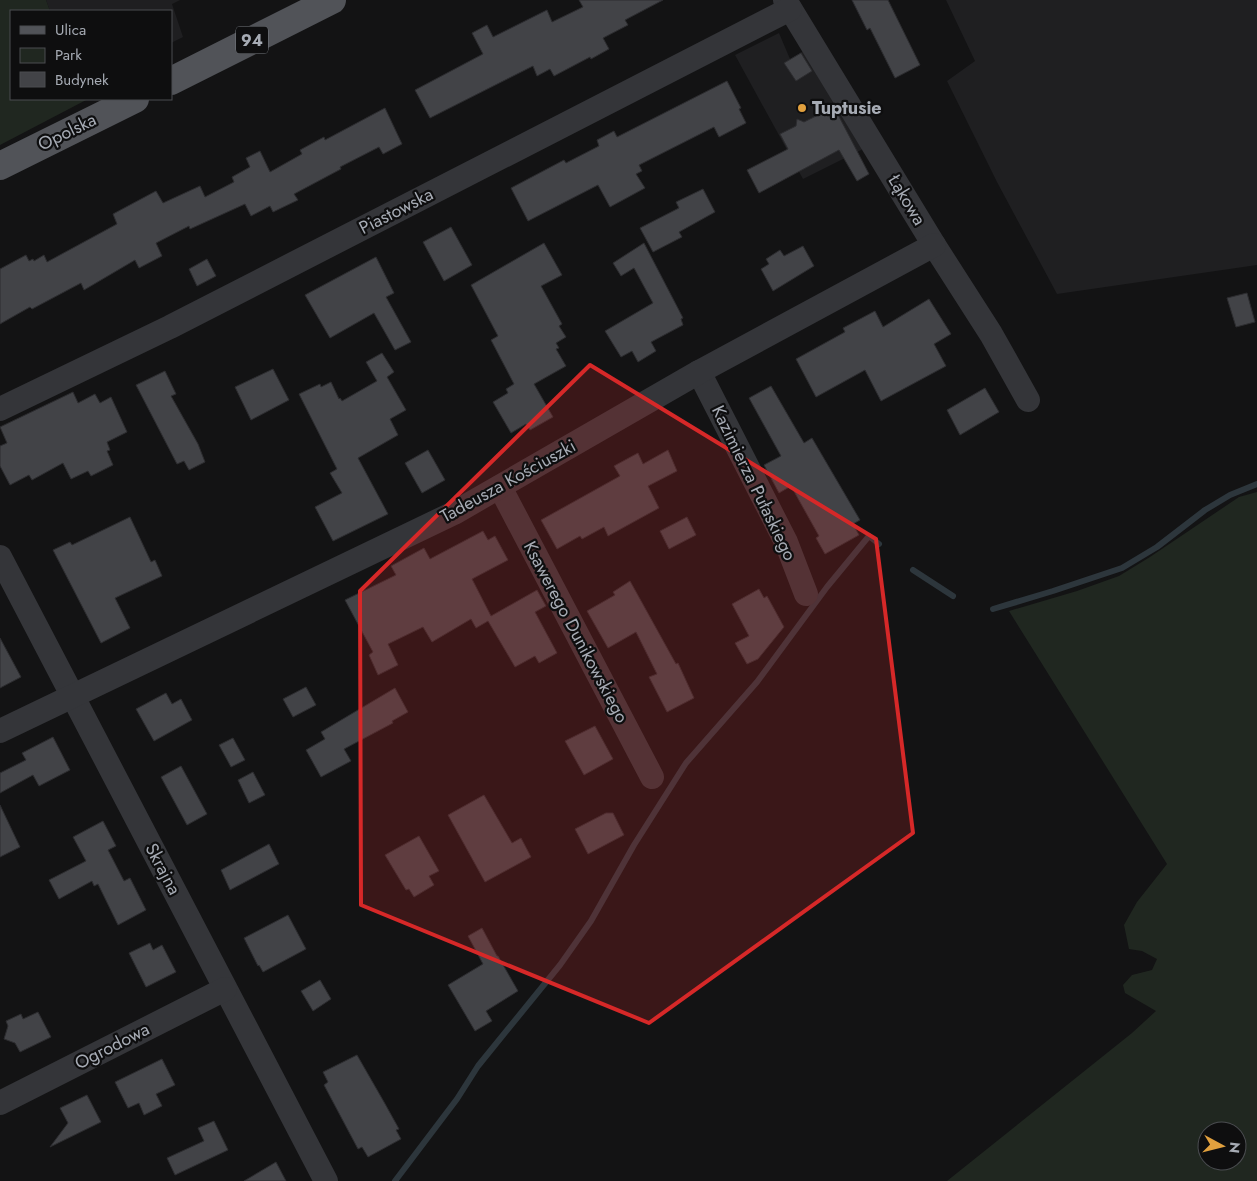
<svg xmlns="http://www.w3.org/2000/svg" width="1257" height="1181" viewBox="0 0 1257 1181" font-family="Jost,sans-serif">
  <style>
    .built { fill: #1f1f21 }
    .green { fill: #202720; fill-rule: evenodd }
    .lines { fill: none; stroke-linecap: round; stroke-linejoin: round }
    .stream { stroke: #2d363c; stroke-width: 6 }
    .building { fill: #424347; stroke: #2d2d30 }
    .minor { stroke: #343539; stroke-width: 24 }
    .primary { stroke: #515358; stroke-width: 28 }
    .marked { fill: #d62828; fill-opacity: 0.2; stroke: #d62828; stroke-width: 4; stroke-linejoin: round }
    .poi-dot { fill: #e1a03e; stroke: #0e0e0f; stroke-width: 2 }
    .labels { text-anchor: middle; stroke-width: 4.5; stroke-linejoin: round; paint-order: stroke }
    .shield { fill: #0e0e0f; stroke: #787c82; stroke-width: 1 }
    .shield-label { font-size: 16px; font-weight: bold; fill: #a6abb4 }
    .poi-label { font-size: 18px; font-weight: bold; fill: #a6abb4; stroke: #0e0e0f; text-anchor: start }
    .street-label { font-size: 18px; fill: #a6abb4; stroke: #0e0e0f }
  </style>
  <rect width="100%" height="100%" fill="#131314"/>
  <g class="built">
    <polygon points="46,0 180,0 172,4 183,37 171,43 171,11 50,11"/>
    <polygon points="946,0 1257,0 1257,265 1057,294 997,182 947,81 975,61"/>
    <polygon points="779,33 790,59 805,50 865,148 803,179 735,55"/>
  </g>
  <g class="green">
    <polygon points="0,0 46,0 50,11 11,11 11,99 88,99 0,145"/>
    <path d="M1257,492v689h-310l185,-148 24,-22 -31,-18 -2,-8 9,-10 20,-5 5,-11 -15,-8 -13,-2 -5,-24 13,-23 30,-38 -158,-253 68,-20 42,-15 31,-19 89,-60zM1207,1131h30v30h-30z"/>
  </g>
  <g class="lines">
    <g class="stream">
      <polyline points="913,570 953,596"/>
      <polyline points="993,609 1053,591 1122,568 1157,547 1205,510 1230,495 1257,484"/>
      <polyline points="395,1181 457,1099 478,1066 560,965 591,921 634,845 686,763 757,682 827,587 869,536 879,544"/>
    </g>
  </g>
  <g class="building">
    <polygon points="579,0 663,0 625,20 628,25 603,38 609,49 591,59 590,57 554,76 550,69 537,76 533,66 430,118 415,90 483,54 472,33 487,25 493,37 547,10 552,22 583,7"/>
    <polygon points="852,0 888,0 920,65 895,78 870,28 867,30"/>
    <polygon points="801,53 812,71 796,81 784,63"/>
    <polygon points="727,81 741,108 739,109 746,123 719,137 714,127 639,165 642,171 636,174 645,188 610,207 598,185 528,221 511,188 564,160 566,163 599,146 597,140 614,131 617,137"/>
    <polygon points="834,107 869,174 857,181 839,150 759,193 747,170 788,149 780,134 796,126 797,119 804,122"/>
    <polygon points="385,108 402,144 383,154 379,147 340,167 341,169 294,194 298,200 273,212 270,206 251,216 245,204 190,229 189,226 156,243 162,256 139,268 135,260 84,290 81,283 32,309 30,307 0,324 0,269 26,255 29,261 33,259 34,261 44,255 47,262 117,224 113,214 156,191 163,203 200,186 205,197 234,182 232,177 250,167 246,158 260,151 270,172 302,154 300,150 324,137 325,140"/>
    <polygon points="703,189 715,212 679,232 682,237 653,252 640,228 679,208 676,202"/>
    <polygon points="451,227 472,265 444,281 423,242"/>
    <polygon points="544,243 562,275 541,286 562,324 559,326 566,337 556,343 559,348 556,349 566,366 534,384 553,417 530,430 526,424 511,433 493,402 508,393 506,389 514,384 491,340 498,336 471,285"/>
    <polygon points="644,243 683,318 681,319 683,325 651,342 656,351 638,362 632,351 621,357 605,331 653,303 634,268 621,276 613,263"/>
    <polygon points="803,246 814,266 773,291 761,269 769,264 766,259 780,250 784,256"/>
    <polygon points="376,257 394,293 386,297 411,342 395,350 374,313 330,338 305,295"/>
    <polygon points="207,259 216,276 197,286 189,269"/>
    <polygon points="1247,293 1255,322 1236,327 1227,298"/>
    <polygon points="929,299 951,334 934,344 946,366 881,401 865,370 816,397 796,359 845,332 843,328 875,311 883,327"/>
    <polygon points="382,353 394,372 387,377 406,410 390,419 398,435 358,458 388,514 333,541 315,507 342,493 330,473 337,469 299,394 320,384 321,387 331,382 339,399 340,398 342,401 377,381 366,362"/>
    <polygon points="273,369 289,400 251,420 235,387"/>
    <polygon points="165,371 176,394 171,396 198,444 205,462 189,470 184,461 177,464 136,385"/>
    <polygon points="771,386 804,443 812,438 860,520 853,524 859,535 825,554 816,538 819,536 791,486 779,493 764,465 781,456 749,398"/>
    <polygon points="985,388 999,412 960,435 947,410"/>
    <polygon points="73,392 78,403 95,394 100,403 111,397 127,432 107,442 110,450 107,451 113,465 91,476 88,471 71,479 63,463 32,480 29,475 10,485 0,466 0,446 7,443 0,427"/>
    <polygon points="428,450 445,480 422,493 405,463"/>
    <polygon points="668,450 677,471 648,486 659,508 608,536 604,527 582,539 580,536 557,549 541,520 620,476 614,466 638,453 643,464"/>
    <polygon points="130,517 151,562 155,560 162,576 115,598 130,628 101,643 53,550 70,542 72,545"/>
    <polygon points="687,517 696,535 669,549 660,531"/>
    <polygon points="483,531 488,540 495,536 508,560 472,579 491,616 537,590 546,606 535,612 557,653 539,663 535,656 515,667 488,621 476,628 471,619 432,642 423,627 388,644 398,665 378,675 369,655 373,652 345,600 396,575 391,566 424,548 430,559"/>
    <polygon points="630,581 676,664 678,663 694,698 667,712 649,677 657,674 636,632 608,648 587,611 615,595 613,592"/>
    <polygon points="759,589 764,598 767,596 784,627 758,659 747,664 735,643 749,636 732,604"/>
    <polygon points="0,638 21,677 0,688"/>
    <polygon points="306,687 316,705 293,717 283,699"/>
    <polygon points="395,688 408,712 392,721 393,723 344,749 351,761 321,777 306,750 325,739 321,732"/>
    <polygon points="166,693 172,704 181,699 192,720 154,741 136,709"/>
    <polygon points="595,726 613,759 584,775 565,741"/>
    <polygon points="53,737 70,770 39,786 33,775 0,793 0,773 26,760 22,753"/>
    <polygon points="233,738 245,760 231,767 219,745"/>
    <polygon points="181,766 207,814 187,825 161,777"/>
    <polygon points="253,772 265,795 249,803 238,780"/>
    <polygon points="484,795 512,843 521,838 531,857 485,882 448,815"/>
    <polygon points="0,805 20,847 0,857"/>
    <polygon points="606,813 613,813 624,835 588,854 575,829"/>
    <polygon points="103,821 116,846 108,850 124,881 130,878 146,910 118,925 98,884 94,886 92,881 59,899 49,880 86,861 73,837"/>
    <polygon points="419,836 439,871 429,876 434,885 414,897 409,889 406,890 385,855"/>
    <polygon points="269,844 279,864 230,890 221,870"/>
    <polygon points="288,915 306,949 263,972 259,965 258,966 244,938"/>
    <polygon points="482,928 497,956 498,956 518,991 486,1011 492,1021 475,1031 448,985 483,964 468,936"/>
    <polygon points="150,943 153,950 162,945 176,972 146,987 129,953"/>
    <polygon points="320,980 331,999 313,1011 301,991"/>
    <polygon points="38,1012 51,1037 20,1052 15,1043 4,1039 8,1026 6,1021 21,1014 23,1019"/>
    <polygon points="357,1055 384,1102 399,1129 396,1130 401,1139 368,1157 362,1147 358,1149 324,1085 328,1082 323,1072"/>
    <polygon points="162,1059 175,1085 156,1094 162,1106 144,1115 139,1103 128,1108 115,1082"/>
    <polygon points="87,1095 101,1122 50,1147 68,1123 60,1108"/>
    <polygon points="214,1121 228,1150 175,1175 167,1158 204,1141 198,1128"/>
    <polygon points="276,1162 286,1181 244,1181"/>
  </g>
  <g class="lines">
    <g class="minor">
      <polyline points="785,0 934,245 991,334 1028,400"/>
      <polyline points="699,372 786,542 806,594"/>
      <polyline points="0,409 170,327 790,9"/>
      <polyline points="500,487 652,777"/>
      <polyline points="0,557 326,1181"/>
      <polyline points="0,731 454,513 699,372 934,245"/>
      <polyline points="0,1103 225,989"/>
    </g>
    <g class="primary">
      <polyline points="171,81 332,0"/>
      <polyline points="0,166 135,99"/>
    </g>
  </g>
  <path class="marked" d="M590,365l286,174 37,294 -264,190 -288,-118 -1,-314z"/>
  <circle class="poi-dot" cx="802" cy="108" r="5"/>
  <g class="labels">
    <rect class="shield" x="236" y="26.5" width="32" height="27" rx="4"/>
    <g class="shield-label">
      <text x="252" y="46">94</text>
    </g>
    <g class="poi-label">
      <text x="812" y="114">Tuptusie</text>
    </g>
    <g class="street-label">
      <text transform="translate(67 132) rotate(-26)" y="6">Opolska</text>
      <text transform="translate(907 200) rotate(59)" y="6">Łąkowa</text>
      <text transform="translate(396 211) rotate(-27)" y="6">Piastowska</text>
      <text transform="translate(508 481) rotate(-29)" y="6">Tadeusza Kościuszki</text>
      <text transform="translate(754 483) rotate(64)" y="6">Kazimierza Pułaskiego</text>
      <text transform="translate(576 632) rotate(62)" y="6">Ksawerego Dunikowskiego</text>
      <text transform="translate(163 869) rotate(62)" y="6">Skrajna</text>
      <text transform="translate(112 1046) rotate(-27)" y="6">Ogrodowa</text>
    </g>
  </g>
  <rect x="10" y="10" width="162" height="90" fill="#0e0e0f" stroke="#4b4d51"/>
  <rect x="20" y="26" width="25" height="8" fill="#515358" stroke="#4b4d51"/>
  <text x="55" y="35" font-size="15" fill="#a6abb4">Ulica</text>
  <rect x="20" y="48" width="25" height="15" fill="#202720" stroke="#4b4d51"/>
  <text x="55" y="60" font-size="15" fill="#a6abb4">Park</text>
  <rect x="20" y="72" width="25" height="15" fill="#424347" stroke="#4b4d51"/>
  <text x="55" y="85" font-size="15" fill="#a6abb4">Budynek</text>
  <g transform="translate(1222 1146) rotate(97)"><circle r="24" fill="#0e0e0f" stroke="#4b4d51"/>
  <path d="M0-4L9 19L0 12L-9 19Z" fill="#e1a03e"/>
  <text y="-8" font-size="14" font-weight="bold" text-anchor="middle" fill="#a6abb4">N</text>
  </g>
</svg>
